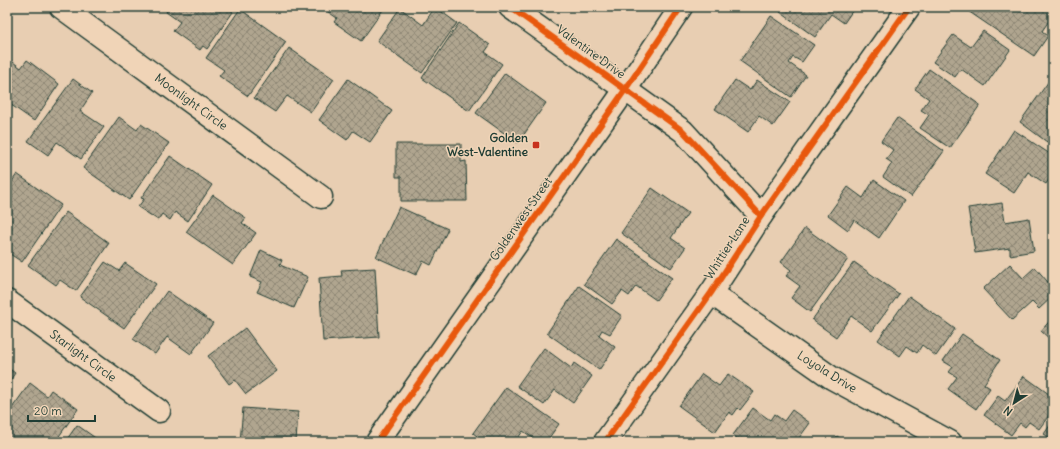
<svg xmlns="http://www.w3.org/2000/svg" width="1060" height="449" viewBox="0 0 1060 449" font-family="Delius,sans-serif">
  <style>
    .building { fill: url(#building-cross-hatch); stroke: #1f3d34 }
    .lines { fill: none; stroke-linecap: round; stroke-linejoin: round }
    .minor-casing { stroke: #1f3d34; stroke-width: 25 }
    .major-casing { stroke: #1f3d34; stroke-width: 25 }
    .minor { stroke: #f0d4b7; stroke-width: 22 }
    .major { stroke: #f0d4b7; stroke-width: 22 }
    .cycleway-casing { stroke: #f0d4b7; stroke-width: 8 }
    .cycleway { stroke: #e8590c; stroke-width: 6 }
    .poi-dot { fill: #c8321e; stroke: #f0d4b7; stroke-width: 1.5 }
    .labels { text-anchor: middle; stroke-width: 3; stroke-linejoin: round; paint-order: stroke }
    .street-label { font-size: 12px; fill: #1f3d34; stroke: #f0d4b7 }
    .poi-label { font-size: 12px; font-weight: bold; fill: #1f3d34; stroke: #f0d4b7; text-anchor: end }
  </style>
  <defs>
    <pattern id="building-cross-hatch" width="8" height="8" patternUnits="userSpaceOnUse"><rect width="8" height="8" fill="#b0a58f"/><path d="M0 0l8 8M0 8l8-8" fill="none" stroke="#8f8876"/></pattern>
  </defs>
  <rect width="100%" height="100%" fill="#e8ceb2"/>
  <filter id="ink" filterUnits="userSpaceOnUse"><feTurbulence type="fractalNoise" baseFrequency=".025" numOctaves="2"/><feDisplacementMap in="SourceGraphic" scale="8" xChannelSelector="R" yChannelSelector="G"/><feConvolveMatrix kernelMatrix="1 2 1 2 8 2 1 2 1" color-interpolation-filters="sRGB"/></filter>
  <g filter="url(#ink)">
    <g class="building">
      <polygon points="169,7 226,7 233,12 207,49 203,46 200,50 173,31 180,22 166,12"/>
      <polygon points="321,7 385,7 361,41 334,22 337,18"/>
      <polygon points="435,7 457,23 422,73 377,41 400,8 423,25"/>
      <polygon points="784,7 855,7 844,23 831,14 815,37 780,12"/>
      <polygon points="971,7 1053,7 1053,15 1042,31 1048,36 1034,56 968,11"/>
      <polygon points="240,9 286,42 248,96 219,76 224,70 206,58"/>
      <polygon points="771,16 814,45 802,62 793,57 789,63 806,75 791,97 740,61"/>
      <polygon points="459,23 490,45 485,52 502,64 469,111 422,78"/>
      <polygon points="983,31 1010,50 985,86 961,69 955,77 933,62 953,35 971,47"/>
      <polygon points="289,48 334,79 311,112 287,96 275,112 254,98"/>
      <polygon points="9,59 21,68 27,60 59,84 34,121 7,102 7,62"/>
      <polygon points="929,69 980,105 950,148 920,128 929,115 921,110 929,99 915,89"/>
      <polygon points="505,73 546,103 518,143 476,113"/>
      <polygon points="1051,78 1053,80 1053,134 1047,142 1020,122"/>
      <polygon points="73,79 92,93 80,111 104,127 81,159 57,142 48,155 28,141"/>
      <polygon points="348,79 392,111 370,142 353,131 347,140 319,120"/>
      <polygon points="735,80 750,90 757,80 790,102 773,126 759,116 748,132 715,109"/>
      <polygon points="119,117 137,130 141,124 169,143 129,200 83,168"/>
      <polygon points="897,118 944,151 911,197 883,177 892,163 886,159 893,150 881,141"/>
      <polygon points="1014,130 1053,156 1053,173 1046,184 1028,172 1014,193 985,174"/>
      <polygon points="396,144 461,144 461,162 466,161 467,201 401,201 401,177 396,177"/>
      <polygon points="170,156 212,185 188,221 175,212 170,220 162,214 158,220 138,207 144,199 141,198"/>
      <polygon points="17,174 61,205 22,262 7,252 7,189"/>
      <polygon points="874,180 904,201 879,238 854,220 848,230 828,215 848,187 863,198"/>
      <polygon points="652,188 688,213 671,238 685,248 671,268 621,233"/>
      <polygon points="213,195 246,218 242,223 256,233 233,265 186,232"/>
      <polygon points="1002,203 1005,222 1029,218 1034,251 1010,255 1010,248 975,253 968,208"/>
      <polygon points="399,207 448,229 431,265 423,261 416,275 376,257"/>
      <polygon points="66,212 109,243 76,291 60,280 56,285 28,265"/>
      <polygon points="805,228 848,259 810,312 791,298 800,286 786,276 791,270 781,262"/>
      <polygon points="616,239 672,278 656,300 636,286 629,296 622,291 612,304 584,284"/>
      <polygon points="261,250 282,260 280,265 308,277 294,308 257,292 262,282 250,277"/>
      <polygon points="105,262 119,271 125,263 156,284 124,328 80,297"/>
      <polygon points="854,262 899,294 872,331 851,316 836,337 812,320"/>
      <polygon points="1010,264 1023,278 1035,267 1053,288 1053,296 1039,309 1032,302 1012,320 983,289"/>
      <polygon points="375,268 379,337 323,341 319,278 342,276 341,270"/>
      <polygon points="579,286 622,316 610,334 602,330 599,335 615,347 599,370 547,333"/>
      <polygon points="167,291 213,323 191,354 167,337 155,354 133,339"/>
      <polygon points="909,296 955,329 936,356 922,345 917,353 907,346 900,356 878,340"/>
      <polygon points="1053,317 1053,342 1041,331"/>
      <polygon points="245,328 277,371 246,394 235,380 229,384 208,356"/>
      <polygon points="962,334 1000,360 984,384 990,388 976,409 948,389 957,377 949,372 953,367 943,361"/>
      <polygon points="544,348 571,368 574,363 592,376 573,403 555,390 544,405 517,386"/>
      <polygon points="7,367 15,373 7,385"/>
      <polygon points="702,374 719,386 728,374 754,392 740,410 738,408 733,415 729,412 715,432 679,406"/>
      <polygon points="1024,376 1053,397 1053,410 1039,429 1029,422 1025,427 1020,423 1011,435 984,415 998,396 1005,401"/>
      <polygon points="30,383 47,396 51,390 78,409 55,442 7,442 7,415"/>
      <polygon points="506,387 559,424 546,442 539,442 523,431 518,438 522,441 521,442 473,442 477,436 473,433"/>
      <polygon points="243,408 298,412 296,442 240,442"/>
      <polygon points="753,408 770,420 774,414 784,421 792,410 810,423 796,442 742,442 733,435"/>
      <polygon points="1053,421 1053,440 1044,434"/>
      <polygon points="77,425 101,442 65,442"/>
      <polygon points="837,436 846,442 833,442"/>
    </g>
    <g class="lines">
      <defs>
        <g id="minor">
          <polyline points="61,7 321,197"/>
          <polyline points="510,7 683,131 761,216"/>
          <polyline points="711,293 832,378 950,442"/>
          <polyline points="7,301 159,411"/>
          <polyline points="605,442 711,293 761,216 909,7"/>
        </g>
        <polyline id="major" points="377,442 625,90 681,7"/>
      </defs>
      <use href="#minor" class="minor-casing"/>
      <use href="#major" class="major-casing"/>
      <use href="#minor" class="minor"/>
      <use href="#major" class="major"/>
      <defs>
        <g id="cycleway">
          <polyline points="510,7 683,131 761,216"/>
          <polyline points="377,442 625,90 681,7"/>
          <polyline points="605,442 711,293 761,216 909,7"/>
        </g>
      </defs>
      <use href="#cycleway" class="cycleway-casing"/>
      <use href="#cycleway" class="cycleway"/>
    </g>
  </g>
  <rect class="poi-dot" x="532" y="141" width="8" height="8" rx="2"/>
  <g class="labels">
    <g class="street-label">
      <text transform="translate(591 52) rotate(36)" y="4">Valentine Drive</text>
      <text transform="translate(191 102) rotate(36)" y="4">Moonlight Circle</text>
      <text transform="translate(521 219) rotate(-55)" y="4">Goldenwest Street</text>
      <text transform="translate(727 248) rotate(-57)" y="4">Whittier Lane</text>
      <text transform="translate(83 356) rotate(36)" y="4">Starlight Circle</text>
      <text transform="translate(827 372) rotate(32)" y="4">Loyola Drive</text>
    </g>
    <g class="poi-label">
      <text x="528" y="142">Golden<tspan x="528" dy="14">West-Valentine</tspan></text>
    </g>
  </g>
  <rect width="1060" height="449" fill="none" stroke="#f0d4b7" stroke-width="24"/>
  <rect x="12" y="12" width="1036" height="425" fill="none" stroke="#1f3d34" stroke-width="1.5" filter="url(#ink)"/>
  <g transform="translate(1014 403) rotate(216)" stroke="#f0d4b7" stroke-width="3" paint-order="stroke">
  <path d="M0-3L7 15L0 10L-7 15Z" fill="#1f3d34"/>
  <text y="-6" font-size="11" font-weight="bold" text-anchor="middle" fill="#1f3d34">N</text>
  </g>
  <path d="M28 415v6h67v-6" fill="none" stroke="#1f3d34" stroke-width="2"/>
  <text x="34" y="415" font-size="12" fill="#1f3d34" stroke="#f0d4b7" stroke-width="3" paint-order="stroke">20 m</text>
</svg>
